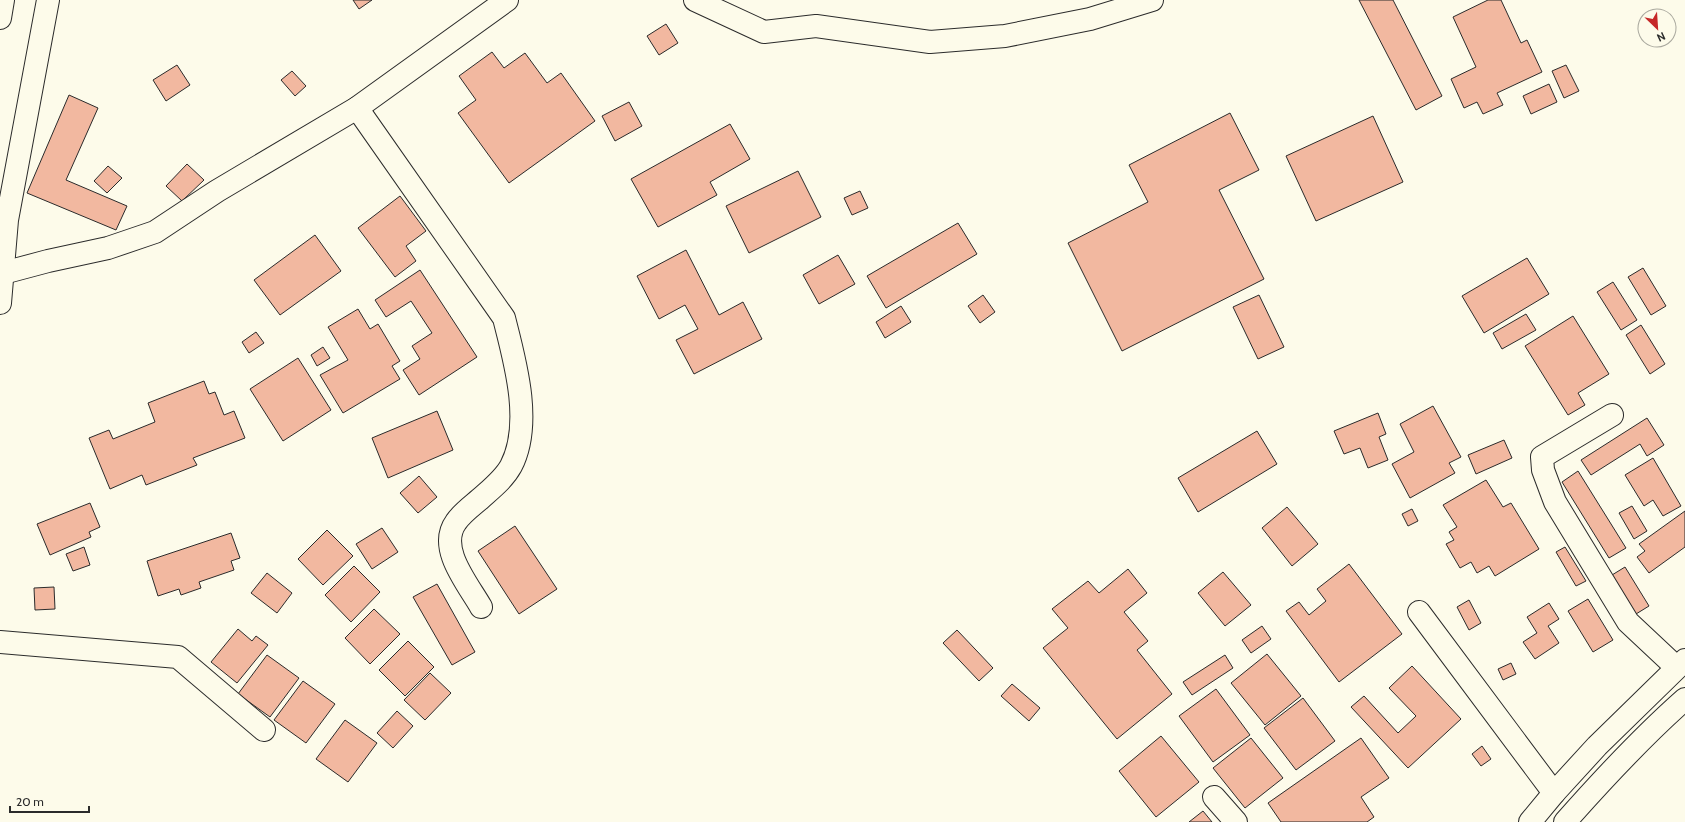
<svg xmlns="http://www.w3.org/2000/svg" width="1685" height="822" viewBox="0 0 1685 822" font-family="Cabin,sans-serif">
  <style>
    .building { fill: #f2b8a0; stroke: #2b2b2b }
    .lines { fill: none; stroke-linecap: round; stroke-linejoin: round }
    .minor-casing { stroke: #2b2b2b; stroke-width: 24 }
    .major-casing { stroke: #2b2b2b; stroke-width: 24 }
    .minor { stroke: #fdfbea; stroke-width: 22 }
    .major { stroke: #fdfbea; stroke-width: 22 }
  </style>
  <rect width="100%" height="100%" fill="#fdfbea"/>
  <g class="building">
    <polygon points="353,0 372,0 359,9"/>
    <polygon points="1359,0 1393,0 1442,96 1416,110"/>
    <polygon points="1488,0 1501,0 1521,43 1527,40 1542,72 1497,93 1503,105 1483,114 1477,102 1464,108 1451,79 1476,67 1453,17"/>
    <polygon points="666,24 678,43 659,55 647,36"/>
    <polygon points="492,52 504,68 525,53 547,83 561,73 595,121 509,183 458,113 476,100 459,76"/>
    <polygon points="177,65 190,85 166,101 153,80"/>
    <polygon points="1566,65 1579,91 1564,98 1552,71"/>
    <polygon points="292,71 306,86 295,96 281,80"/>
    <polygon points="1549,84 1557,102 1531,114 1523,96"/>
    <polygon points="69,95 98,108 66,180 127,206 116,230 27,193"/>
    <polygon points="629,102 642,126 615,141 602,116"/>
    <polygon points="1230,113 1259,170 1219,190 1264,279 1122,351 1068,243 1148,202 1129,165"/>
    <polygon points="1373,116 1403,182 1316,221 1286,156"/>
    <polygon points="730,124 750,159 710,182 717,195 658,227 631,179"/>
    <polygon points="187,164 204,180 182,201 166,186"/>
    <polygon points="108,166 122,178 107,193 94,181"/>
    <polygon points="798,171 821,217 749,253 726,206"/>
    <polygon points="860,191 868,208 852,215 844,198"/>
    <polygon points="400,196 426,231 406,246 416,261 395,277 358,228"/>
    <polygon points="958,223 977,254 886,308 867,276"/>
    <polygon points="315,235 341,271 280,315 254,280"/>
    <polygon points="686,250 719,315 743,302 762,339 694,374 676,340 698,329 685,305 659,319 637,276"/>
    <polygon points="838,255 855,284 819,304 803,275"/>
    <polygon points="1527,258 1549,294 1484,333 1462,296"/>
    <polygon points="1643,268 1666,306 1651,315 1628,277"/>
    <polygon points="420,270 477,357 419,395 403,370 420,359 412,346 432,333 411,301 386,317 375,300"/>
    <polygon points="1613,282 1637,320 1621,330 1597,292"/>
    <polygon points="983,295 995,312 980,323 968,306"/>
    <polygon points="1259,295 1284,347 1258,359 1233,307"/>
    <polygon points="901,306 911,322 885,338 876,322"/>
    <polygon points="358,309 370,329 378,324 400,361 392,366 400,379 343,413 320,375 348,360 328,327"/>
    <polygon points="1526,314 1536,330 1502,349 1493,333"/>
    <polygon points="1573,316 1609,374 1578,393 1585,405 1568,415 1525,346"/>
    <polygon points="1641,325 1665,364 1650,374 1626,335"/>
    <polygon points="256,332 264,343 249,353 242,342"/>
    <polygon points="323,347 330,358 317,366 311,355"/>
    <polygon points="298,358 331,410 283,441 250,389"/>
    <polygon points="204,381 209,394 215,392 224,415 234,411 245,438 193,458 197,465 146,485 142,475 110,489 89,438 109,430 113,439 155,422 148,403"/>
    <polygon points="1433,406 1461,457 1449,463 1455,473 1410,498 1392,464 1414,452 1400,424"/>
    <polygon points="437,411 453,450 388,478 372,438"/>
    <polygon points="1378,413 1386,434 1379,437 1388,460 1368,468 1360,448 1344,454 1334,431"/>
    <polygon points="1647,418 1664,445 1647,456 1640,444 1591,475 1581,460"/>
    <polygon points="1257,431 1277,464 1198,512 1178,478"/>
    <polygon points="1504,440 1512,458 1476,474 1468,455"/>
    <polygon points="1653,458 1681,506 1663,516 1653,500 1644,506 1625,475"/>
    <polygon points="1578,471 1626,548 1609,558 1562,482"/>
    <polygon points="419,476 437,497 418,513 400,493"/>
    <polygon points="1486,480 1503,507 1511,503 1539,549 1495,576 1489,566 1477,573 1471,562 1460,568 1446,544 1454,540 1449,532 1457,527 1443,505"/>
    <polygon points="90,503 100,527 89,532 91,537 50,555 37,524"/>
    <polygon points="1632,506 1647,531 1634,539 1619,513"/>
    <polygon points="1287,507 1318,544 1292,566 1262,528"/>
    <polygon points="1412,509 1418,521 1408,526 1402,514"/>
    <polygon points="1685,511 1685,547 1649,573 1637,557 1645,551 1639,544"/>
    <polygon points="515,526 557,589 519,614 478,551"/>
    <polygon points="382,528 398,552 372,569 356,544"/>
    <polygon points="327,530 353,556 323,585 298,559"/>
    <polygon points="231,533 240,558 231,561 234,570 199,582 201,588 181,595 179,589 158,596 147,561"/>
    <polygon points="84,547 90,565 73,571 66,554"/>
    <polygon points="1565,547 1586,581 1576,586 1556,552"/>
    <polygon points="1349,564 1402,634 1339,682 1286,611 1299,602 1309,615 1326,601 1317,589"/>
    <polygon points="354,566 380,592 351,622 325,595"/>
    <polygon points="1625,567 1649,606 1636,614 1612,575"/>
    <polygon points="1128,569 1147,593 1124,612 1148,641 1137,650 1172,694 1117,739 1043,648 1068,628 1052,609 1088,581 1099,593"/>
    <polygon points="1223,572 1251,605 1225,626 1198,593"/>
    <polygon points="267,573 292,593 277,613 251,593"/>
    <polygon points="437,584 475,652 452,665 413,597"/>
    <polygon points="54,587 55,609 35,610 34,588"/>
    <polygon points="1588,599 1613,640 1593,652 1568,611"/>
    <polygon points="1469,600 1481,623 1469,630 1457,607"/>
    <polygon points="1549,603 1559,619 1548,626 1559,643 1535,659 1523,642 1537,633 1527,617"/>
    <polygon points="374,609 400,634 370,664 345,638"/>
    <polygon points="1262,626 1271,639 1251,653 1242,640"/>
    <polygon points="238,629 252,641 256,636 268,645 237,683 211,662"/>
    <polygon points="957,630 993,668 979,681 943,643"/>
    <polygon points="408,641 434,667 405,696 379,670"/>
    <polygon points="1267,654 1301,696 1265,725 1231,683"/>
    <polygon points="267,655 299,678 270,717 238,694"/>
    <polygon points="1225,655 1233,668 1192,695 1183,682"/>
    <polygon points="1511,663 1516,674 1503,680 1498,669"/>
    <polygon points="1412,666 1461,719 1408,768 1351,707 1364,696 1398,733 1416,716 1389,688"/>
    <polygon points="430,673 451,693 425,720 404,700"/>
    <polygon points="303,681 335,704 306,743 274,720"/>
    <polygon points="1012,684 1040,708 1029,721 1001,696"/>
    <polygon points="1216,689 1250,735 1213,762 1179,716"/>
    <polygon points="1303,698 1335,741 1296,770 1264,728"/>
    <polygon points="397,711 413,726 393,748 377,733"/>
    <polygon points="345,720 377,743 348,782 316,759"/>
    <polygon points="1161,736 1199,782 1156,817 1119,771"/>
    <polygon points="1251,738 1283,778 1245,808 1213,768"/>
    <polygon points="1361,738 1389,778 1361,797 1374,817 1367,822 1281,822 1268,803"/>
    <polygon points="1482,746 1491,759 1481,766 1472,754"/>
    <polygon points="1203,811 1212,822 1189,822"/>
  </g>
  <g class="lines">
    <defs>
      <g id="minor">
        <polyline points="695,0 764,32 816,26 930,42 1005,36 1090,19 1152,0"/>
        <path d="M357,108l147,210c11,43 29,106 7,148 -7,13 -20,23 -31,33 -8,7 -18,14 -24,23 -19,26 12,62 25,85"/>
        <polyline points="3,273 48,261 108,248 155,232 217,191 357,108 507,0"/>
        <polyline points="1612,415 1542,457 1543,470 1555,502 1628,622 1676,667"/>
        <polyline points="1419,612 1554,793"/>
        <polyline points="0,642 178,657 264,730"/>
        <polyline points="1214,797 1236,822"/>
      </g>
      <g id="major">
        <polyline points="0,18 3,0"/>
        <polyline points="0,303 7,220 48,0"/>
        <polyline points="1530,822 1554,793 1597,746 1685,660"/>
        <path d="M1565,822c38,-43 77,-85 120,-123"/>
      </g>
    </defs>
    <use href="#minor" class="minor-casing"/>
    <use href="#major" class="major-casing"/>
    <use href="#minor" class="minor"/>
    <use href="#major" class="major"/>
  </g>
  <g transform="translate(1657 28) rotate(155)"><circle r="19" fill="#fdfbea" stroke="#a9a89e"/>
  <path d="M0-3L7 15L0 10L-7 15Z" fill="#c62828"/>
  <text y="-6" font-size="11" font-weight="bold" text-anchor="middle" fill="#2b2b2b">N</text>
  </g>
  <path d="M10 806v6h79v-6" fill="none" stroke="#2b2b2b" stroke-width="2"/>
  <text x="16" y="806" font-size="12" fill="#2b2b2b" stroke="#fdfbea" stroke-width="3" paint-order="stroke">20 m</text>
</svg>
